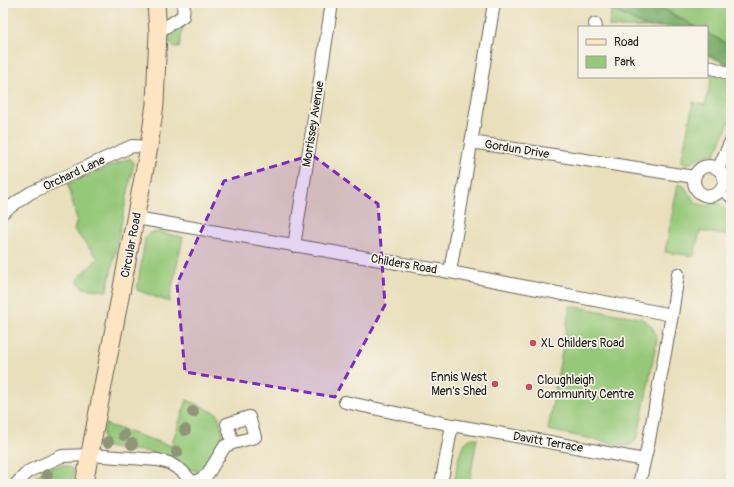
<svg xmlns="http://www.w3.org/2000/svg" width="734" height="487" viewBox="0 0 734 487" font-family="Pangolin,sans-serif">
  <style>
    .green { fill: #95c879; stroke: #58724a }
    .forest { fill: #78ac69; stroke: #4a6442 }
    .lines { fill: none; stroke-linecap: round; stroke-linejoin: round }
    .lane-casing { stroke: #646054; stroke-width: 8 }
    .street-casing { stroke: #646054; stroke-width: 14 }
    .secondary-casing { stroke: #646054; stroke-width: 19 }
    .lane { stroke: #fff; stroke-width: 6 }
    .street { stroke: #fff; stroke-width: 12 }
    .secondary { stroke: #fde5c4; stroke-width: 17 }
    .tree { fill: #8f9576 }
    .marked { fill: #7b2cbf; fill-opacity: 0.2; stroke: #7b2cbf; stroke-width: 3; stroke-dasharray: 8 5; stroke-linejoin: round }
    .poi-dot { fill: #d1495b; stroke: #f7f3e8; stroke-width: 1.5 }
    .labels { text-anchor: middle; stroke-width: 3.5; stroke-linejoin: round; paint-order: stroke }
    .street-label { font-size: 12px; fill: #1c1c1c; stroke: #f7f3e8 }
    .poi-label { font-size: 12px; fill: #1c1c1c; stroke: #f7f3e8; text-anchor: start }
  </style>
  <rect width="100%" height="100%" fill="#f7f3e8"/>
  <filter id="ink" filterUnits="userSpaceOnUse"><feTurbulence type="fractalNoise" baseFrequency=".025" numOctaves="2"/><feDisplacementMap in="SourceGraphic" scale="8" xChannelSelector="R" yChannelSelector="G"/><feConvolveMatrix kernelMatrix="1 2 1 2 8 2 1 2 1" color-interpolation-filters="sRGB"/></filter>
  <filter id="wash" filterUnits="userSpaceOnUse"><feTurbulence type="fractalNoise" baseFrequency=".012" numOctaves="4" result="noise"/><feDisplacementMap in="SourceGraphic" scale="16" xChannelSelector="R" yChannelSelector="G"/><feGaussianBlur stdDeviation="0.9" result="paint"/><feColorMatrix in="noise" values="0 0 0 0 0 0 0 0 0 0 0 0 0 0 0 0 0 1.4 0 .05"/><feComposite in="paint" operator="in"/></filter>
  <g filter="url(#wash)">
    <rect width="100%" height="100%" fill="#e9dfbb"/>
    <g class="green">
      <polygon points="653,3 731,3 731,46 707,33 707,27 696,27"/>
      <polygon points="611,10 647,27 609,27"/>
      <path d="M184,22l-5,26c-7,-2 -10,-3 -11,-11l3,-3 6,-3z"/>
      <path d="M713,72l12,6 6,8v33l-16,35c-11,1 -17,3 -26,10l-8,-1 12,-61 12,3z"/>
      <polygon points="130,158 134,163 107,291 83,288 76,280 98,258 74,230 77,220 68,184"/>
      <polygon points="678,184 684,186 696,203 708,206 717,201 731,215 731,236 700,231 694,256 665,252"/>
      <polygon points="158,232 183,237 169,302 137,290 145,239 149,233"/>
      <path d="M570,306l71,12c10,6 13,10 16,22l-19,96c-4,7 -5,8 -13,10l-77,-16z"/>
      <path d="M187,400l31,14 5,20 -18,32 -4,5c-17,1 -19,-12 -33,-15 -6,-2 -12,-3 -18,-4 -7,-2 -38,-2 -42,-5 -8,-6 -5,-16 -3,-23l66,22z"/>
      <path d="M477,438l-8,46h-15c2,-9 5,-36 11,-41 3,-4 7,-5 12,-5z"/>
      <path d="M62,465c15,3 12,7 10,19h-45l12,-10 11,-7z"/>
    </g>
    <g class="forest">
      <polygon points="598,3 653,3 696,27 647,27"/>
      <polygon points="707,33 731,46 731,66 707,55"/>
    </g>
  </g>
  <g filter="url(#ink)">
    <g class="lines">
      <defs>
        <polyline id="lane" points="721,191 731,201"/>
        <g id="street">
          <polyline points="595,24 596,27"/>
          <polyline points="158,32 183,16 184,3"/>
          <polyline points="707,66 730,74 731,76"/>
          <polyline points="471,142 694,177"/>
          <circle cx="709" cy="181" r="15"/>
          <polyline points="718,169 731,141"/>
          <polyline points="3,212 30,193 132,146 149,147"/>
          <polyline points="136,218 450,272 672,315 648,445 639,484"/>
          <polyline points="294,246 332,3"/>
          <polyline points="450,272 494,3"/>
          <polyline points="672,315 678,274"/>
          <polyline points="345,402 452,425 555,443 644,460"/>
          <polyline points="194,483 207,475 225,446 233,443 255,437 249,417 227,424 233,443"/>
          <polyline points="16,484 29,471 62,456 90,455 158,460 169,463 182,471 194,484"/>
          <polyline points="441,484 452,425"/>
        </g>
        <polyline id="secondary" points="84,484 149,147 155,104 158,32 156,3"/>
      </defs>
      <use href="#lane" class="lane-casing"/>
      <use href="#street" class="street-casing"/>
      <use href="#secondary" class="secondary-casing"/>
      <use href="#lane" class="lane"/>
      <use href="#street" class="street"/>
      <use href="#secondary" class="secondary"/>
    </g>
    <g class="tree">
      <circle cx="193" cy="412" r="6"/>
      <circle cx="185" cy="430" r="6"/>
      <circle cx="124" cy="435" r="6"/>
      <circle cx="108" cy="442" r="6"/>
      <circle cx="132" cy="444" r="6"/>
      <circle cx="177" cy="452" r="6"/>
      <circle cx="47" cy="475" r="6"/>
    </g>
  </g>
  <path class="marked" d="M312,155l66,49 7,101 -50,92 -150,-25 -8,-88 47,-103z"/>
  <g class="poi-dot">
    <circle cx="533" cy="343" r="4"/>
    <circle cx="495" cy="384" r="4"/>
    <circle cx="529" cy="387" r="4"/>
  </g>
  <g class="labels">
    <g class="street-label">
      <text transform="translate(313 124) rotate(-81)" y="4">Morrissey Avenue</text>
      <text transform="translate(517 149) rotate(9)" y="4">Gordun Drive</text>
      <text transform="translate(74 173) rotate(-25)" y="4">Orchard Lane</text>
      <text transform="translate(131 245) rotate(-79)" y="4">Circular Road</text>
      <text transform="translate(404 264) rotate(10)" y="4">Childers Road</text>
      <text transform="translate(548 442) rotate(10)" y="4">Davitt Terrace</text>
    </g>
    <g class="poi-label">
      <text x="541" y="347">XL Childers Road</text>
      <text x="487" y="381" text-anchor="end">Ennis West<tspan x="487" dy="14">Men's Shed</tspan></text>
      <text x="537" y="384">Cloughleigh<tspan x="537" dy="14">Community Centre</tspan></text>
    </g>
  </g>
  <rect width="734" height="487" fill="none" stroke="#f7f3e8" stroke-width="16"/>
  <rect x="578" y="26" width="130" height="52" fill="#f7f3e8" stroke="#9f9d96"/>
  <rect x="586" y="39" width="20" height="6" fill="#fde5c4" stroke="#9f9d96"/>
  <text x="614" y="46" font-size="12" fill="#1c1c1c">Road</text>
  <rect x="586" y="56" width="20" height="12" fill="#95c879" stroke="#9f9d96"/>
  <text x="614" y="66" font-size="12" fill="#1c1c1c">Park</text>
</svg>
